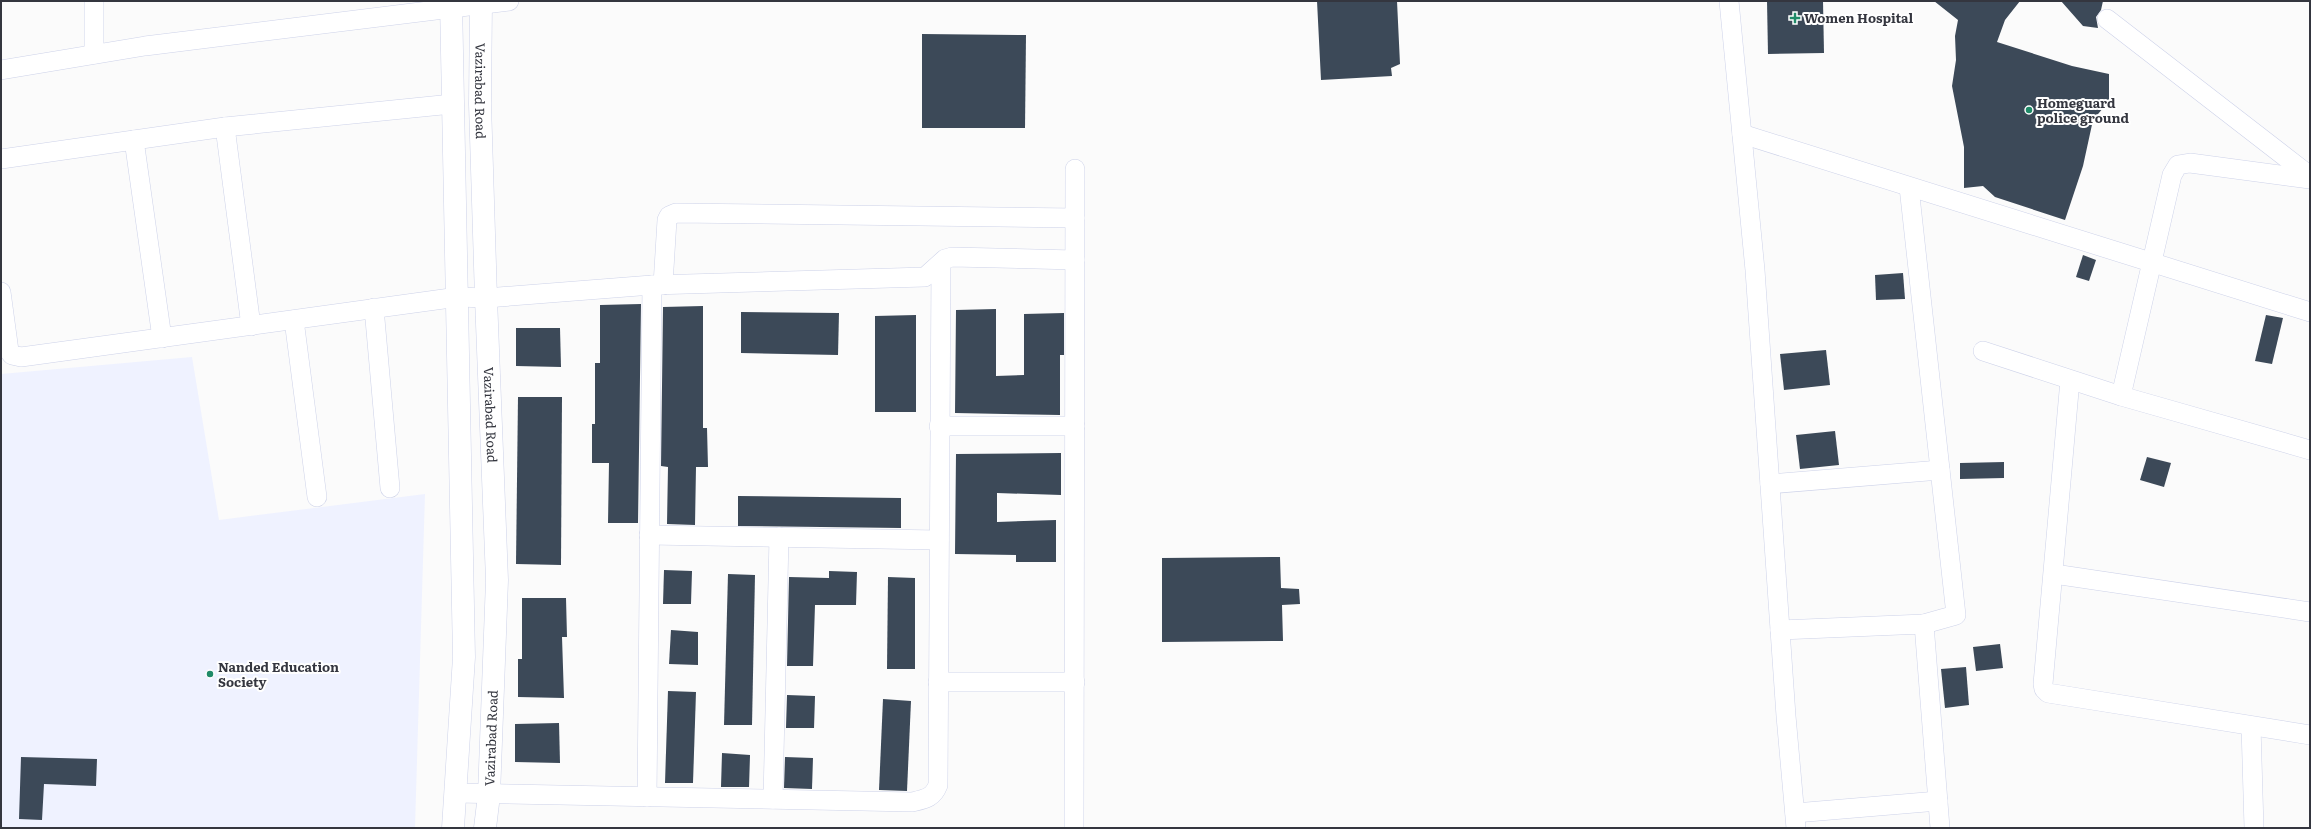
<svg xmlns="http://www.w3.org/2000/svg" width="2311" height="829" viewBox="0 0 2311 829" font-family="Literata,serif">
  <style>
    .built { fill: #eff2ff }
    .building { fill: #3c4958 }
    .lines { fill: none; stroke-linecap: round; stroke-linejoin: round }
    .street-casing { stroke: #cdd2e9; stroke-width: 20 }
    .primary-casing { stroke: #cdd2e9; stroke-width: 23 }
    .street { stroke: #fff; stroke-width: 19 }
    .primary { stroke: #fff; stroke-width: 22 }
    .poi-dot { fill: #1f8a68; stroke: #fff; stroke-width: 1.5 }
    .labels { text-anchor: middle; stroke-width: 4; stroke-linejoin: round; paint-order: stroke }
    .poi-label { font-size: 13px; font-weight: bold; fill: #34363f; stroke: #fff; text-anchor: start }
    .street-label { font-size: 13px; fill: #34363f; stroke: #fff }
  </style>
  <rect width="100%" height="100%" fill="#fbfbfb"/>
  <polygon class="built" points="192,357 219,520 425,494 415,828 1,828 1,374"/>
  <g class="building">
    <polygon points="1317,1 1397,1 1400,64 1391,68 1392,76 1321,80"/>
    <polygon points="1767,1 1823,1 1824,53 1768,54"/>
    <polygon points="1934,1 2020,1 2005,20 1997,42 2072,66 2109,74 2109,101 2093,120 2083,166 2065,220 1995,197 1983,186 1964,188 1964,147 1952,86 1956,60 1955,36 1958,20"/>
    <polygon points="2061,1 2103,1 2101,10 2096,17 2098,28 2083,26"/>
    <polygon points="922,34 1026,35 1025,128 922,128"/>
    <polygon points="2083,255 2096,260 2089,281 2076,277"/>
    <polygon points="1903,273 1905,299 1876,300 1875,275"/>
    <polygon points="641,304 638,523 608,523 609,463 592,463 592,424 595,424 595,363 600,363 600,305"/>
    <polygon points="703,306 703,428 707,428 708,467 696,467 695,525 667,524 668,467 661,466 663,307"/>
    <polygon points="996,309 996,376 1024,375 1024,314 1064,313 1064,355 1060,355 1060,415 955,413 956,310"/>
    <polygon points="741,312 839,313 838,355 741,353"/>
    <polygon points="916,315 916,412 875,412 875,316"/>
    <polygon points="2266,315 2283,318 2272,364 2255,361"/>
    <polygon points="516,328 560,328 561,367 516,366"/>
    <polygon points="1826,350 1830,385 1784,390 1780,354"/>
    <polygon points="518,397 562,397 561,565 516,564"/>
    <polygon points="1835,431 1839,465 1800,469 1796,435"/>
    <polygon points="1061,453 1061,495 997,493 997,522 1056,520 1056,562 1016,562 1016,555 955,554 956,454"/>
    <polygon points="2147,457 2171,463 2164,487 2140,480"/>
    <polygon points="2004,462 2004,478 1960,479 1960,463"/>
    <polygon points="738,496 901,498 901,528 738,526"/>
    <polygon points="1280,557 1281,588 1299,589 1300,604 1282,605 1283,641 1162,642 1162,558"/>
    <polygon points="664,570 692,571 691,604 663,604"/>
    <polygon points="829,571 857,572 856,605 815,605 813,666 787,666 789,577 829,578"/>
    <polygon points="728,574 755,575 752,725 724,725"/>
    <polygon points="888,577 915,578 915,669 887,669"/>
    <polygon points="522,598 566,598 567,637 562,637 564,698 518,697 518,659 522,659"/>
    <polygon points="671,630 698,632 698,665 669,664"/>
    <polygon points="2000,644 2003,668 1976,671 1973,647"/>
    <polygon points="1966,667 1969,705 1945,708 1941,669"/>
    <polygon points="668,691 696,692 693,783 665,783"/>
    <polygon points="787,695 815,696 814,728 786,728"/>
    <polygon points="883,699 911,701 907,791 879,790"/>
    <polygon points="559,723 560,763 515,762 515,724"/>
    <polygon points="722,753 750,755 749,787 721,787"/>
    <polygon points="21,757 97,759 96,786 44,784 42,820 19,819"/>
    <polygon points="785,757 813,758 812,789 784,788"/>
  </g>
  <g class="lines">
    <defs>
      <g id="street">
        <polyline points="94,1 94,54"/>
        <polyline points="1729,1 1755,270 1786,716 1796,828"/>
        <polyline points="2107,19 2310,176"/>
        <polyline points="1,70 145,46 509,1"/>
        <polyline points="225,127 251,326"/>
        <polyline points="1742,134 2310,312"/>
        <polyline points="134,140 162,338"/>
        <polyline points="1,159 225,127 452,104"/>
        <polyline points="2310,179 2190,163 2178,165 2172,175 2121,396 2310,450"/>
        <polyline points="1909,187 1956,615 1924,624"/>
        <polyline points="663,285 667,220 669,216 676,213 1075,218"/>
        <polyline points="1,292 9,351 12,355 21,357 458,297 486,298 652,285 925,277 945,259 952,257 1075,260"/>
        <polyline points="374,308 390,488"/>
        <polyline points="294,320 317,497"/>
        <polyline points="1983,351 2121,396"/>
        <polyline points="2070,380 2043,684 2044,689 2048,693 2310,735"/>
        <polyline points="939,426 1075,426"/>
        <polyline points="1770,484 1940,470"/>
        <polyline points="649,535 939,540"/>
        <polyline points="2054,574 2310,612"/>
        <polyline points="1780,630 1924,624 1940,828"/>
        <polyline points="938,682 1075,682"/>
        <polyline points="2251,726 2254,828"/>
        <path d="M456,793l456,9c13,-3 21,-4 26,-17l3,-521"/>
        <polyline points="647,797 652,285"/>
        <polyline points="773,799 779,537"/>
        <polyline points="1795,813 1938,801"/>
        <polyline points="1074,828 1075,169"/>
      </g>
      <g id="primary">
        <polyline points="451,1 464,657 453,828"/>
        <path id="s1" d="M481,1l-1,103 6,194 11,282 -8,215 -4,33"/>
      </g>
    </defs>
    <use href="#street" class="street-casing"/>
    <use href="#primary" class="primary-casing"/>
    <use href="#street" class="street"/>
    <use href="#primary" class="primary"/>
  </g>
  <g class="poi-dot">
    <path d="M1793 12h4v4h4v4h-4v4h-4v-4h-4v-4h4z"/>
    <circle cx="2029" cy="110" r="4"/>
    <circle cx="210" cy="674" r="4"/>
  </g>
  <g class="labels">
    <g class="poi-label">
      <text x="1804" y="23">Women Hospital</text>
      <text x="2037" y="108">Homeguard<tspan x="2037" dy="15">police ground</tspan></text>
      <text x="218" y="672">Nanded Education<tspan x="218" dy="15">Society</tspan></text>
    </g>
    <g class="street-label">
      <text dy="5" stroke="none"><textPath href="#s1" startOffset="90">Vazirabad Road</textPath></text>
      <text dy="5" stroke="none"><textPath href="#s1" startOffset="414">Vazirabad Road</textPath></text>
      <text transform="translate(491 738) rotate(-88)" y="5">Vazirabad Road</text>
    </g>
  </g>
  <rect width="2311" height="829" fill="none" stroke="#34363f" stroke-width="4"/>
</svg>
